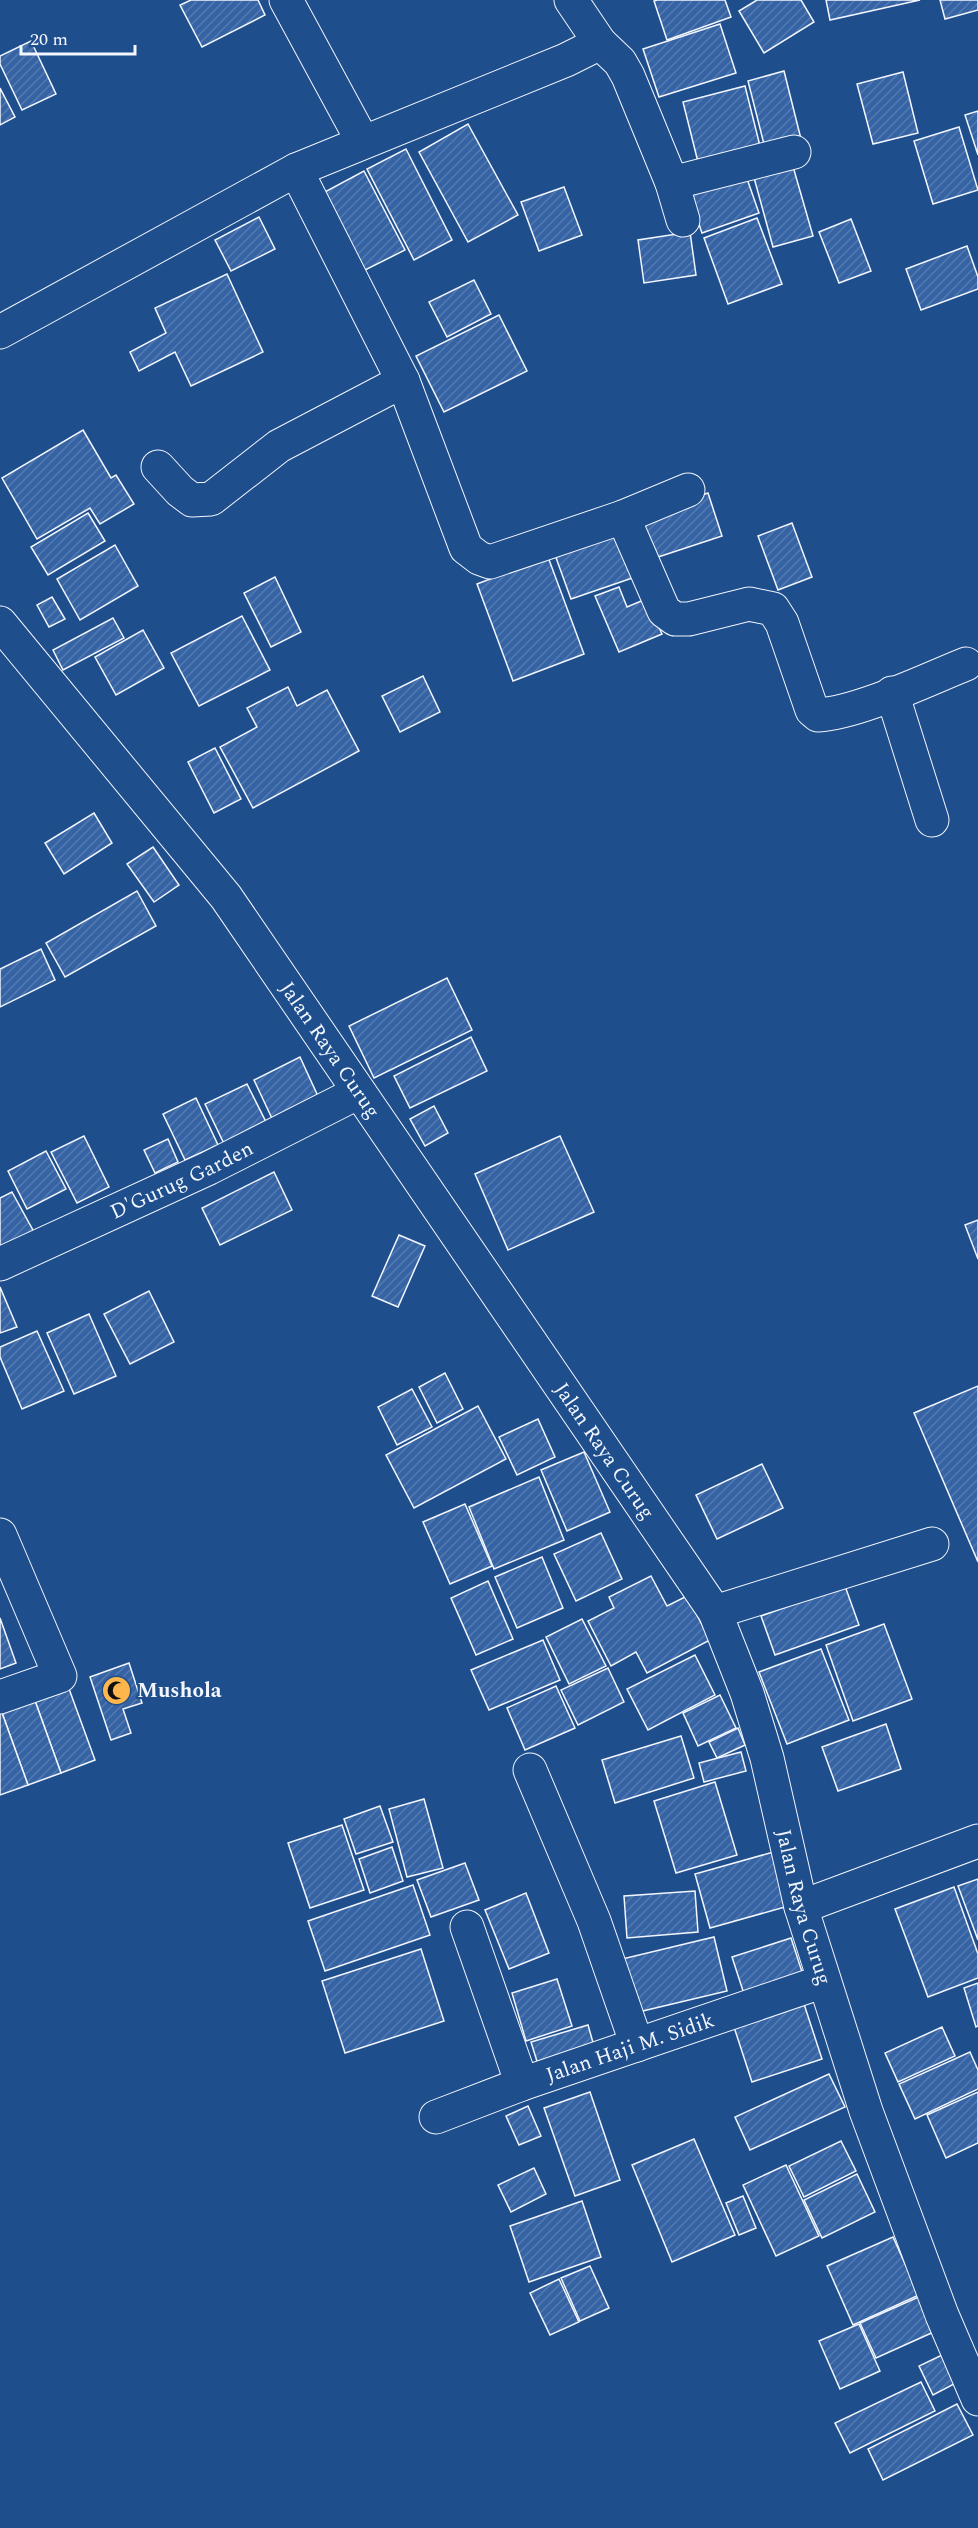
<svg xmlns="http://www.w3.org/2000/svg" width="978" height="2528" viewBox="0 0 978 2528" font-family="Spectral,serif">
  <style>
    .building { fill: url(#building-hatch); stroke: #f2f6ff; stroke-width: 1.5 }
    .lines { fill: none; stroke-linecap: round; stroke-linejoin: round }
    .minor-casing { stroke: #f2f6ff; stroke-width: 35 }
    .secondary-casing { stroke: #f2f6ff; stroke-width: 35 }
    .minor { stroke: #1f4e8c; stroke-width: 33 }
    .secondary { stroke: #1f4e8c; stroke-width: 33 }
    .labels { text-anchor: middle; stroke-width: 4.5; stroke-linejoin: round; paint-order: stroke }
    .street-label { font-size: 21px; fill: #f2f6ff; stroke: #1f4e8c }
    .poi-label { font-size: 21px; font-weight: bold; fill: #f2f6ff; stroke: #1f4e8c; text-anchor: start }
  </style>
  <defs>
    <pattern id="building-hatch" width="6" height="6" patternUnits="userSpaceOnUse" patternTransform="scale(1.5)"><rect width="6" height="6" fill="#3563a3"/><path d="M-1 1l2-2M0 6l6-6M5 7l2-2" fill="none" stroke="#537ab1"/></pattern>
  </defs>
  <rect width="100%" height="100%" fill="#1f4e8c"/>
  <g class="building">
    <polygon points="191,0 258,0 265,15 202,47 180,5"/>
    <polygon points="657,0 725,0 731,17 667,40 654,1"/>
    <polygon points="757,0 801,0 814,22 764,53 739,11"/>
    <polygon points="826,0 920,0 830,20"/>
    <polygon points="940,0 978,0 978,10 945,19"/>
    <polygon points="720,24 736,73 659,97 643,49"/>
    <polygon points="31,41 56,94 22,110 0,64 0,56"/>
    <polygon points="784,71 802,143 766,152 748,81"/>
    <polygon points="903,72 918,133 873,144 857,84"/>
    <polygon points="745,86 762,154 700,170 683,102"/>
    <polygon points="0,88 15,117 0,125"/>
    <polygon points="978,111 978,155 965,115"/>
    <polygon points="468,124 518,215 468,242 419,152"/>
    <polygon points="959,127 978,190 933,204 914,141"/>
    <polygon points="406,149 452,240 414,260 367,169"/>
    <polygon points="792,163 813,236 773,247 753,174"/>
    <polygon points="364,171 405,250 361,272 321,194"/>
    <polygon points="745,173 759,213 702,233 688,193"/>
    <polygon points="564,187 582,235 539,251 521,202"/>
    <polygon points="259,217 275,249 231,271 215,240"/>
    <polygon points="757,218 782,284 728,304 704,238"/>
    <polygon points="851,219 871,271 839,283 819,232"/>
    <polygon points="690,232 696,275 644,283 638,240"/>
    <polygon points="967,246 978,277 978,289 921,310 906,269"/>
    <polygon points="227,274 263,352 191,386 175,352 139,371 130,352 166,333 155,308"/>
    <polygon points="474,280 491,314 447,337 429,302"/>
    <polygon points="499,315 527,371 444,412 416,356"/>
    <polygon points="83,430 111,478 116,475 134,504 100,524 90,508 37,539 2,478"/>
    <polygon points="708,493 722,536 649,560 635,518"/>
    <polygon points="88,513 105,541 48,575 31,547"/>
    <polygon points="792,523 812,577 778,590 758,536"/>
    <polygon points="624,529 641,575 571,599 555,555"/>
    <polygon points="115,545 138,586 80,620 57,579"/>
    <polygon points="548,557 584,654 513,681 477,584"/>
    <polygon points="275,577 301,632 271,647 244,593"/>
    <polygon points="619,587 627,607 646,599 662,634 619,652 595,596"/>
    <polygon points="52,597 65,619 49,627 37,605"/>
    <polygon points="242,616 270,670 199,706 171,653"/>
    <polygon points="113,618 124,638 63,670 53,650"/>
    <polygon points="143,630 164,668 116,695 95,657"/>
    <polygon points="423,676 440,712 400,732 382,696"/>
    <polygon points="288,687 297,706 327,690 359,751 253,808 220,747 257,727 247,708"/>
    <polygon points="215,748 241,799 214,813 188,762"/>
    <polygon points="94,813 112,843 64,874 45,843"/>
    <polygon points="153,847 179,885 154,902 127,864"/>
    <polygon points="137,891 156,926 65,977 46,943"/>
    <polygon points="41,949 55,980 0,1007 0,969"/>
    <polygon points="447,978 472,1030 374,1078 349,1026"/>
    <polygon points="471,1037 487,1071 410,1108 394,1076"/>
    <polygon points="300,1057 322,1105 276,1127 254,1080"/>
    <polygon points="247,1084 271,1132 228,1152 205,1104"/>
    <polygon points="196,1098 218,1145 185,1160 163,1114"/>
    <polygon points="434,1106 448,1133 425,1146 410,1119"/>
    <polygon points="84,1136 109,1187 77,1203 51,1152"/>
    <polygon points="560,1136 594,1212 508,1250 475,1174"/>
    <polygon points="168,1139 178,1162 155,1173 144,1150"/>
    <polygon points="46,1151 66,1189 27,1209 8,1171"/>
    <polygon points="274,1172 292,1210 220,1245 202,1208"/>
    <polygon points="12,1192 34,1232 0,1251 0,1198"/>
    <polygon points="978,1220 978,1259 965,1225"/>
    <polygon points="399,1235 425,1246 398,1307 372,1296"/>
    <polygon points="0,1287 17,1327 0,1333"/>
    <polygon points="149,1291 174,1342 130,1364 104,1314"/>
    <polygon points="89,1314 116,1376 74,1394 47,1333"/>
    <polygon points="37,1331 64,1391 22,1409 0,1357 0,1347"/>
    <polygon points="445,1373 463,1409 437,1423 419,1387"/>
    <polygon points="978,1386 978,1562 914,1413"/>
    <polygon points="412,1389 432,1427 397,1445 378,1407"/>
    <polygon points="478,1406 506,1459 414,1508 386,1455"/>
    <polygon points="538,1419 555,1457 517,1475 499,1437"/>
    <polygon points="584,1452 610,1512 567,1531 541,1470"/>
    <polygon points="762,1464 783,1508 717,1539 696,1495"/>
    <polygon points="539,1477 564,1540 494,1569 469,1507"/>
    <polygon points="465,1504 492,1566 450,1584 423,1522"/>
    <polygon points="601,1533 622,1579 576,1601 554,1554"/>
    <polygon points="542,1557 563,1608 517,1628 495,1577"/>
    <polygon points="651,1576 667,1606 687,1596 710,1640 647,1673 636,1652 611,1666 588,1621 614,1608 609,1597"/>
    <polygon points="488,1581 513,1639 476,1655 451,1598"/>
    <polygon points="845,1586 859,1625 775,1655 761,1616"/>
    <polygon points="0,1618 16,1663 0,1669"/>
    <polygon points="582,1619 606,1666 569,1684 546,1637"/>
    <polygon points="884,1624 912,1699 853,1721 826,1645"/>
    <polygon points="543,1640 560,1680 489,1710 471,1670"/>
    <polygon points="821,1649 849,1720 787,1744 759,1672"/>
    <polygon points="695,1655 715,1695 648,1730 627,1689"/>
    <polygon points="129,1663 142,1703 123,1709 131,1733 111,1740 90,1677"/>
    <polygon points="608,1668 624,1702 578,1725 561,1690"/>
    <polygon points="68,1686 95,1760 61,1773 34,1698"/>
    <polygon points="556,1686 575,1728 525,1750 507,1708"/>
    <polygon points="720,1695 736,1728 698,1746 683,1713"/>
    <polygon points="34,1698 61,1773 28,1785 1,1710"/>
    <polygon points="1,1710 28,1785 0,1795 0,1711"/>
    <polygon points="886,1724 901,1769 838,1791 822,1747"/>
    <polygon points="738,1728 745,1745 717,1758 709,1742"/>
    <polygon points="681,1736 694,1778 615,1803 602,1760"/>
    <polygon points="741,1752 746,1771 704,1782 699,1763"/>
    <polygon points="715,1782 737,1855 676,1873 654,1801"/>
    <polygon points="424,1799 443,1868 407,1877 389,1809"/>
    <polygon points="380,1806 393,1842 356,1854 344,1819"/>
    <polygon points="342,1825 364,1890 310,1908 288,1843"/>
    <polygon points="392,1847 403,1881 370,1893 359,1859"/>
    <polygon points="777,1851 792,1905 710,1928 695,1874"/>
    <polygon points="465,1863 479,1900 431,1917 417,1880"/>
    <polygon points="978,1879 978,1940 958,1886"/>
    <polygon points="413,1885 430,1935 325,1971 308,1921"/>
    <polygon points="954,1887 978,1954 978,1978 928,1997 895,1909"/>
    <polygon points="695,1891 698,1932 627,1938 624,1896"/>
    <polygon points="526,1893 549,1953 509,1969 485,1910"/>
    <polygon points="714,1937 727,1991 630,2014 618,1960"/>
    <polygon points="791,1938 805,1981 746,2000 732,1957"/>
    <polygon points="421,1949 444,2021 345,2053 322,1981"/>
    <polygon points="557,1979 572,2026 526,2041 512,1993"/>
    <polygon points="978,1983 978,2026 976,2027 964,1988"/>
    <polygon points="804,2004 822,2059 752,2082 734,2027"/>
    <polygon points="588,2025 596,2053 540,2071 531,2042"/>
    <polygon points="942,2027 955,2056 898,2082 885,2053"/>
    <polygon points="970,2052 978,2070 978,2089 915,2119 899,2084"/>
    <polygon points="829,2074 845,2107 750,2150 735,2117"/>
    <polygon points="590,2092 620,2180 575,2196 544,2108"/>
    <polygon points="978,2092 978,2143 946,2158 927,2115"/>
    <polygon points="528,2106 541,2136 519,2145 506,2116"/>
    <polygon points="694,2139 735,2235 672,2262 632,2165"/>
    <polygon points="841,2141 856,2171 804,2197 789,2166"/>
    <polygon points="786,2165 819,2236 776,2256 743,2185"/>
    <polygon points="534,2168 546,2194 511,2212 498,2185"/>
    <polygon points="857,2174 875,2212 822,2238 804,2200"/>
    <polygon points="743,2196 756,2228 739,2235 726,2203"/>
    <polygon points="582,2201 601,2257 529,2282 510,2226"/>
    <polygon points="893,2237 919,2295 853,2325 827,2266"/>
    <polygon points="590,2266 609,2308 580,2321 561,2278"/>
    <polygon points="559,2279 579,2322 550,2335 530,2293"/>
    <polygon points="923,2295 938,2330 876,2358 860,2323"/>
    <polygon points="859,2324 880,2371 840,2389 819,2341"/>
    <polygon points="942,2355 956,2383 933,2395 919,2366"/>
    <polygon points="921,2382 935,2411 850,2453 835,2423"/>
    <polygon points="957,2404 973,2435 883,2480 868,2449"/>
  </g>
  <g class="lines">
    <defs>
      <g id="minor">
        <polyline points="286,0 363,142"/>
        <polyline points="600,43 620,62 628,76 672,183 683,220"/>
        <polyline points="296,170 403,381 466,548 479,558 490,562 623,517 688,490"/>
        <polyline points="672,183 794,152"/>
        <polyline points="0,332 296,170 566,60 600,43 571,0"/>
        <polyline points="158,467 180,491 192,500 211,499 279,446 403,381"/>
        <path d="M623,517l41,94 11,8h14l60,-15 24,5 9,14 30,87 6,5c40,-2 108,-35 148,-51"/>
        <polyline points="892,693 932,820"/>
        <path id="s1" d="M0,1264l209,-96 150,-76"/>
        <polyline points="0,1535 60,1676 0,1697"/>
        <polyline points="715,1612 932,1544"/>
        <polyline points="530,1770 594,1921 637,2045"/>
        <polyline points="801,1907 978,1841"/>
        <polyline points="467,1927 522,2084"/>
        <path id="s2" d="M436,2117l86,-33 302,-103"/>
      </g>
      <g id="secondary">
        <path id="s3" d="M0,623l226,274 489,715 32,81 20,65 34,149 65,204 76,204 36,84"/>
      </g>
    </defs>
    <use href="#minor" class="minor-casing"/>
    <use href="#secondary" class="secondary-casing"/>
    <use href="#minor" class="minor"/>
    <use href="#secondary" class="secondary"/>
  </g>
  <defs>
    <symbol id="mosque-disc" viewBox="-11 -11 22 22"><circle r="9.5" fill="#ffb74d" stroke="#1f4e8c"/><path d="M3.5-4.9A6 6 0 1 0 3.5 4.9A5 5 0 1 1 3.5-4.9Z" fill="#111"/></symbol>
  </defs>
  <g fill-rule="evenodd">
    <use href="#mosque-disc" x="100" y="1674" width="33" height="33"/>
  </g>
  <g class="labels">
    <g class="street-label">
      <text dy="7" stroke="none"><textPath href="#s3" startOffset="540">Jalan Raya Curug</textPath></text>
      <text dy="7" stroke="none"><textPath href="#s1" startOffset="200">D'Gurug Garden</textPath></text>
      <text dy="7" stroke="none"><textPath href="#s3" startOffset="1026">Jalan Raya Curug</textPath></text>
      <text dy="7" stroke="none"><textPath href="#s3" startOffset="1530">Jalan Raya Curug</textPath></text>
      <text dy="7" stroke="none"><textPath href="#s2" startOffset="206">Jalan Haji M. Sidik</textPath></text>
    </g>
    <g class="poi-label">
      <text x="137" y="1697">Mushola</text>
    </g>
  </g>
  <path d="M21 45v9h114v-9" fill="none" stroke="#f2f6ff" stroke-width="3"/>
  <text x="30" y="45" font-size="18" fill="#f2f6ff" stroke="#1f4e8c" stroke-width="4.5" paint-order="stroke">20 m</text>
</svg>
